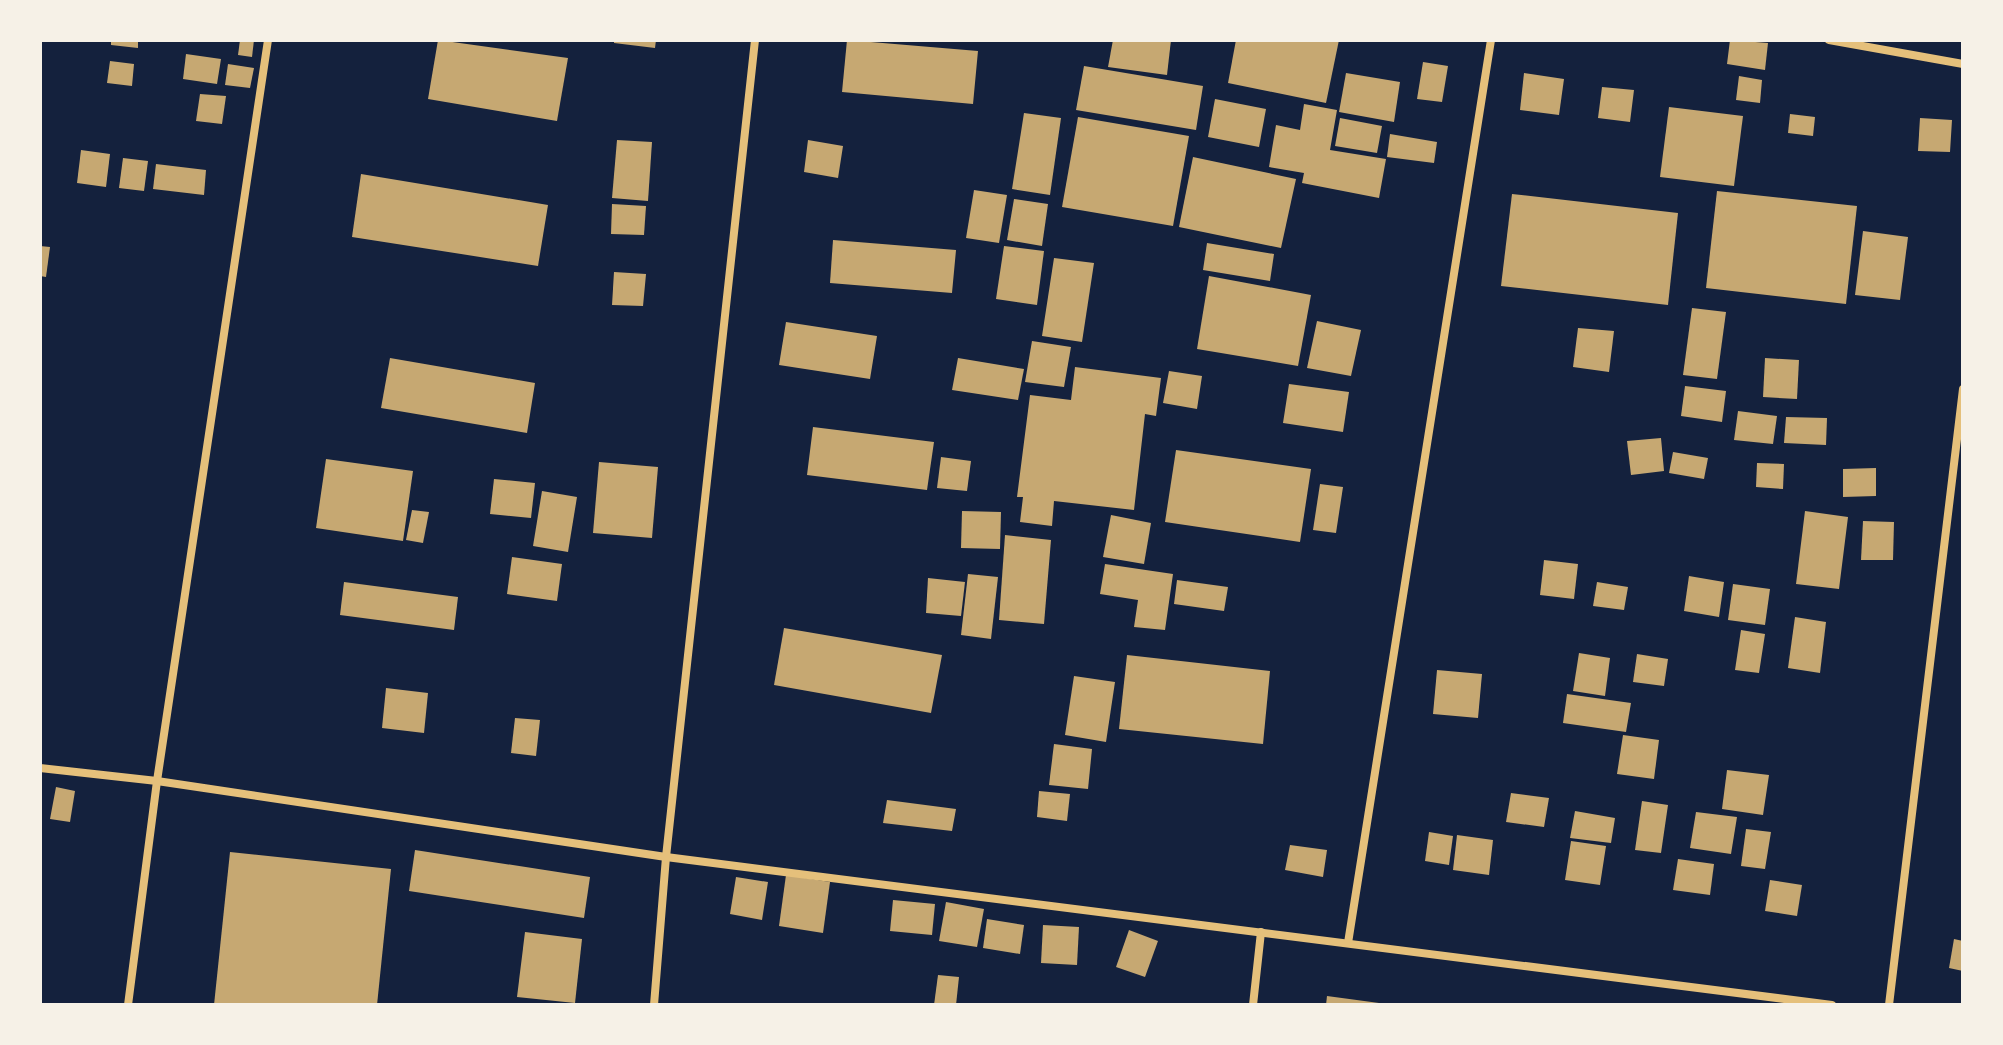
<svg xmlns="http://www.w3.org/2000/svg" width="2003" height="1045" viewBox="0 0 2003 1045" font-family="Manrope,sans-serif">
  <style>
    .building { fill: #c6a872 }
    .lines { fill: none; stroke-linecap: round; stroke-linejoin: round }
    .minor { stroke: #e5c07b; stroke-width: 8 }
  </style>
  <rect width="100%" height="100%" fill="#14213d"/>
  <g class="building">
    <polygon points="111,40 138,40 138,48 111,45"/>
    <polygon points="240,40 254,40 252,57 238,55"/>
    <polygon points="438,40 568,58 557,121 428,99"/>
    <polygon points="614,40 656,40 655,48 614,43"/>
    <polygon points="847,40 978,51 973,104 842,92"/>
    <polygon points="1113,40 1171,40 1167,75 1108,67"/>
    <polygon points="1236,40 1339,40 1326,103 1228,83"/>
    <polygon points="1730,40 1768,43 1765,70 1727,64"/>
    <polygon points="186,54 221,59 217,84 183,79"/>
    <polygon points="110,61 134,64 132,86 107,83"/>
    <polygon points="1423,62 1448,66 1442,102 1417,99"/>
    <polygon points="228,64 254,68 250,88 225,85"/>
    <polygon points="1084,66 1203,86 1196,130 1076,110"/>
    <polygon points="1346,73 1400,82 1394,122 1339,112"/>
    <polygon points="1524,73 1564,79 1559,115 1520,110"/>
    <polygon points="1739,76 1762,80 1760,103 1736,100"/>
    <polygon points="1602,87 1634,90 1630,122 1598,118"/>
    <polygon points="200,94 226,96 222,124 196,121"/>
    <polygon points="1215,99 1266,109 1259,147 1208,137"/>
    <polygon points="1304,104 1337,110 1330,150 1386,159 1379,198 1302,183 1304,173 1269,167 1276,125 1300,130"/>
    <polygon points="1669,107 1743,116 1734,186 1660,177"/>
    <polygon points="1024,113 1061,118 1050,195 1012,189"/>
    <polygon points="1790,114 1815,117 1813,136 1788,133"/>
    <polygon points="1078,117 1189,136 1173,226 1062,207"/>
    <polygon points="1340,118 1382,126 1377,153 1335,146"/>
    <polygon points="1920,118 1952,120 1950,152 1918,151"/>
    <polygon points="1390,134 1437,142 1434,163 1387,157"/>
    <polygon points="617,140 652,142 648,201 612,198"/>
    <polygon points="808,140 843,146 838,178 804,172"/>
    <polygon points="81,150 110,154 106,187 77,183"/>
    <polygon points="1193,157 1296,179 1281,248 1179,227"/>
    <polygon points="123,158 148,161 144,191 119,188"/>
    <polygon points="156,164 206,170 204,195 153,189"/>
    <polygon points="361,174 548,205 538,266 352,237"/>
    <polygon points="974,190 1007,195 999,243 966,238"/>
    <polygon points="1717,191 1857,206 1846,304 1706,288"/>
    <polygon points="1512,194 1678,213 1668,305 1501,286"/>
    <polygon points="1014,199 1048,204 1042,246 1007,240"/>
    <polygon points="612,204 646,206 644,235 611,234"/>
    <polygon points="1863,231 1908,237 1900,300 1855,295"/>
    <polygon points="833,240 956,250 952,293 830,283"/>
    <polygon points="1207,243 1274,254 1270,281 1203,270"/>
    <polygon points="40,246 50,247 46,277 40,276"/>
    <polygon points="1004,246 1044,251 1037,305 996,299"/>
    <polygon points="1054,258 1094,263 1082,342 1042,336"/>
    <polygon points="614,272 646,274 643,306 612,305"/>
    <polygon points="1209,276 1311,295 1298,366 1197,349"/>
    <polygon points="1692,308 1726,312 1717,379 1683,375"/>
    <polygon points="1317,321 1361,330 1351,376 1307,368"/>
    <polygon points="786,322 877,336 870,379 779,365"/>
    <polygon points="1578,328 1614,331 1609,372 1573,367"/>
    <polygon points="1032,341 1071,347 1064,387 1025,382"/>
    <polygon points="390,358 535,383 527,433 381,408"/>
    <polygon points="958,358 1024,369 1018,400 952,390"/>
    <polygon points="1765,358 1799,360 1797,399 1763,397"/>
    <polygon points="1075,367 1161,378 1156,416 1145,414 1134,510 1054,501 1052,526 1020,522 1023,497 1017,497 1030,395 1071,400"/>
    <polygon points="1169,371 1202,376 1197,409 1163,403"/>
    <polygon points="1289,384 1349,392 1343,432 1283,423"/>
    <polygon points="1685,386 1726,391 1722,422 1681,416"/>
    <polygon points="1738,411 1777,416 1773,444 1734,440"/>
    <polygon points="1786,417 1827,418 1826,445 1784,443"/>
    <polygon points="813,427 934,442 927,490 807,475"/>
    <polygon points="1661,438 1664,471 1631,475 1627,441"/>
    <polygon points="1176,450 1311,469 1300,542 1165,522"/>
    <polygon points="1673,452 1708,458 1704,479 1669,473"/>
    <polygon points="941,457 971,461 967,491 937,488"/>
    <polygon points="326,459 413,471 403,541 316,528"/>
    <polygon points="599,462 658,467 652,538 593,533"/>
    <polygon points="1757,463 1784,464 1783,489 1756,487"/>
    <polygon points="1876,468 1876,496 1843,497 1843,469"/>
    <polygon points="494,479 535,483 531,518 490,514"/>
    <polygon points="1320,484 1343,487 1336,533 1313,530"/>
    <polygon points="542,491 577,497 568,552 533,546"/>
    <polygon points="412,510 429,512 423,543 406,540"/>
    <polygon points="962,511 1001,512 1000,549 961,548"/>
    <polygon points="1805,511 1848,517 1839,589 1796,584"/>
    <polygon points="1111,515 1151,523 1144,564 1103,557"/>
    <polygon points="1863,521 1894,522 1893,560 1861,560"/>
    <polygon points="1005,535 1051,540 1044,624 999,620"/>
    <polygon points="512,557 562,564 557,601 507,594"/>
    <polygon points="1544,560 1578,564 1574,599 1540,595"/>
    <polygon points="1105,564 1173,574 1165,630 1134,627 1138,600 1100,594"/>
    <polygon points="968,574 998,577 991,639 961,635"/>
    <polygon points="1689,576 1724,582 1719,617 1684,611"/>
    <polygon points="928,578 965,582 961,616 926,613"/>
    <polygon points="1177,580 1228,587 1224,611 1174,604"/>
    <polygon points="344,582 458,597 454,630 340,615"/>
    <polygon points="1597,582 1628,587 1624,610 1593,606"/>
    <polygon points="1733,584 1770,589 1765,625 1728,620"/>
    <polygon points="1795,617 1826,622 1820,673 1788,668"/>
    <polygon points="784,628 942,655 931,713 774,685"/>
    <polygon points="1741,630 1765,634 1759,673 1735,670"/>
    <polygon points="1579,653 1610,658 1605,696 1573,691"/>
    <polygon points="1637,654 1668,659 1664,686 1633,682"/>
    <polygon points="1127,655 1270,671 1263,744 1119,729"/>
    <polygon points="1437,670 1482,674 1478,718 1433,714"/>
    <polygon points="1074,676 1115,682 1106,742 1065,735"/>
    <polygon points="386,688 428,693 424,733 382,728"/>
    <polygon points="1567,694 1631,703 1626,732 1563,723"/>
    <polygon points="515,718 540,720 536,756 511,753"/>
    <polygon points="1623,735 1659,740 1654,779 1617,774"/>
    <polygon points="1054,744 1092,749 1088,789 1049,785"/>
    <polygon points="1727,770 1769,775 1763,815 1722,809"/>
    <polygon points="56,787 75,791 70,822 50,819"/>
    <polygon points="1039,791 1070,794 1067,821 1037,817"/>
    <polygon points="1511,793 1549,798 1544,827 1506,822"/>
    <polygon points="887,800 956,809 952,831 883,823"/>
    <polygon points="1642,801 1668,805 1661,853 1635,850"/>
    <polygon points="1575,811 1615,818 1611,843 1570,838"/>
    <polygon points="1696,812 1737,817 1731,854 1690,848"/>
    <polygon points="1746,829 1771,832 1765,869 1741,866"/>
    <polygon points="1429,832 1453,836 1449,865 1425,861"/>
    <polygon points="1457,835 1493,840 1489,875 1453,870"/>
    <polygon points="1571,841 1606,846 1600,885 1565,880"/>
    <polygon points="1290,845 1327,850 1323,877 1285,870"/>
    <polygon points="415,850 590,877 584,918 409,891"/>
    <polygon points="230,852 391,869 377,1005 214,1005"/>
    <polygon points="1678,859 1714,864 1710,895 1673,890"/>
    <polygon points="786,875 830,882 823,933 779,926"/>
    <polygon points="736,877 768,882 762,920 730,914"/>
    <polygon points="1770,880 1802,885 1797,916 1765,911"/>
    <polygon points="893,900 935,904 932,935 890,931"/>
    <polygon points="946,902 984,909 977,947 939,941"/>
    <polygon points="987,919 1024,925 1020,954 983,948"/>
    <polygon points="1043,925 1079,927 1077,965 1041,963"/>
    <polygon points="1129,930 1158,941 1145,977 1116,967"/>
    <polygon points="525,932 582,939 575,1003 517,997"/>
    <polygon points="1954,939 1963,941 1963,971 1949,968"/>
    <polygon points="938,975 959,977 956,1005 934,1005"/>
    <polygon points="1327,996 1379,1003 1379,1005 1326,1005"/>
  </g>
  <g class="lines">
    <g class="minor">
      <polyline points="1829,40 1963,64"/>
      <polyline points="40,768 157,781 666,857 1832,1005"/>
      <polyline points="1348,943 1491,40"/>
      <polyline points="128,1005 157,781 268,40"/>
      <polyline points="654,1005 666,857 755,40"/>
      <polyline points="1253,1005 1261,932"/>
      <polyline points="1889,1005 1963,389"/>
    </g>
  </g>
  <rect width="2003" height="1045" fill="none" stroke="#f6f1e7" stroke-width="84"/>
</svg>
